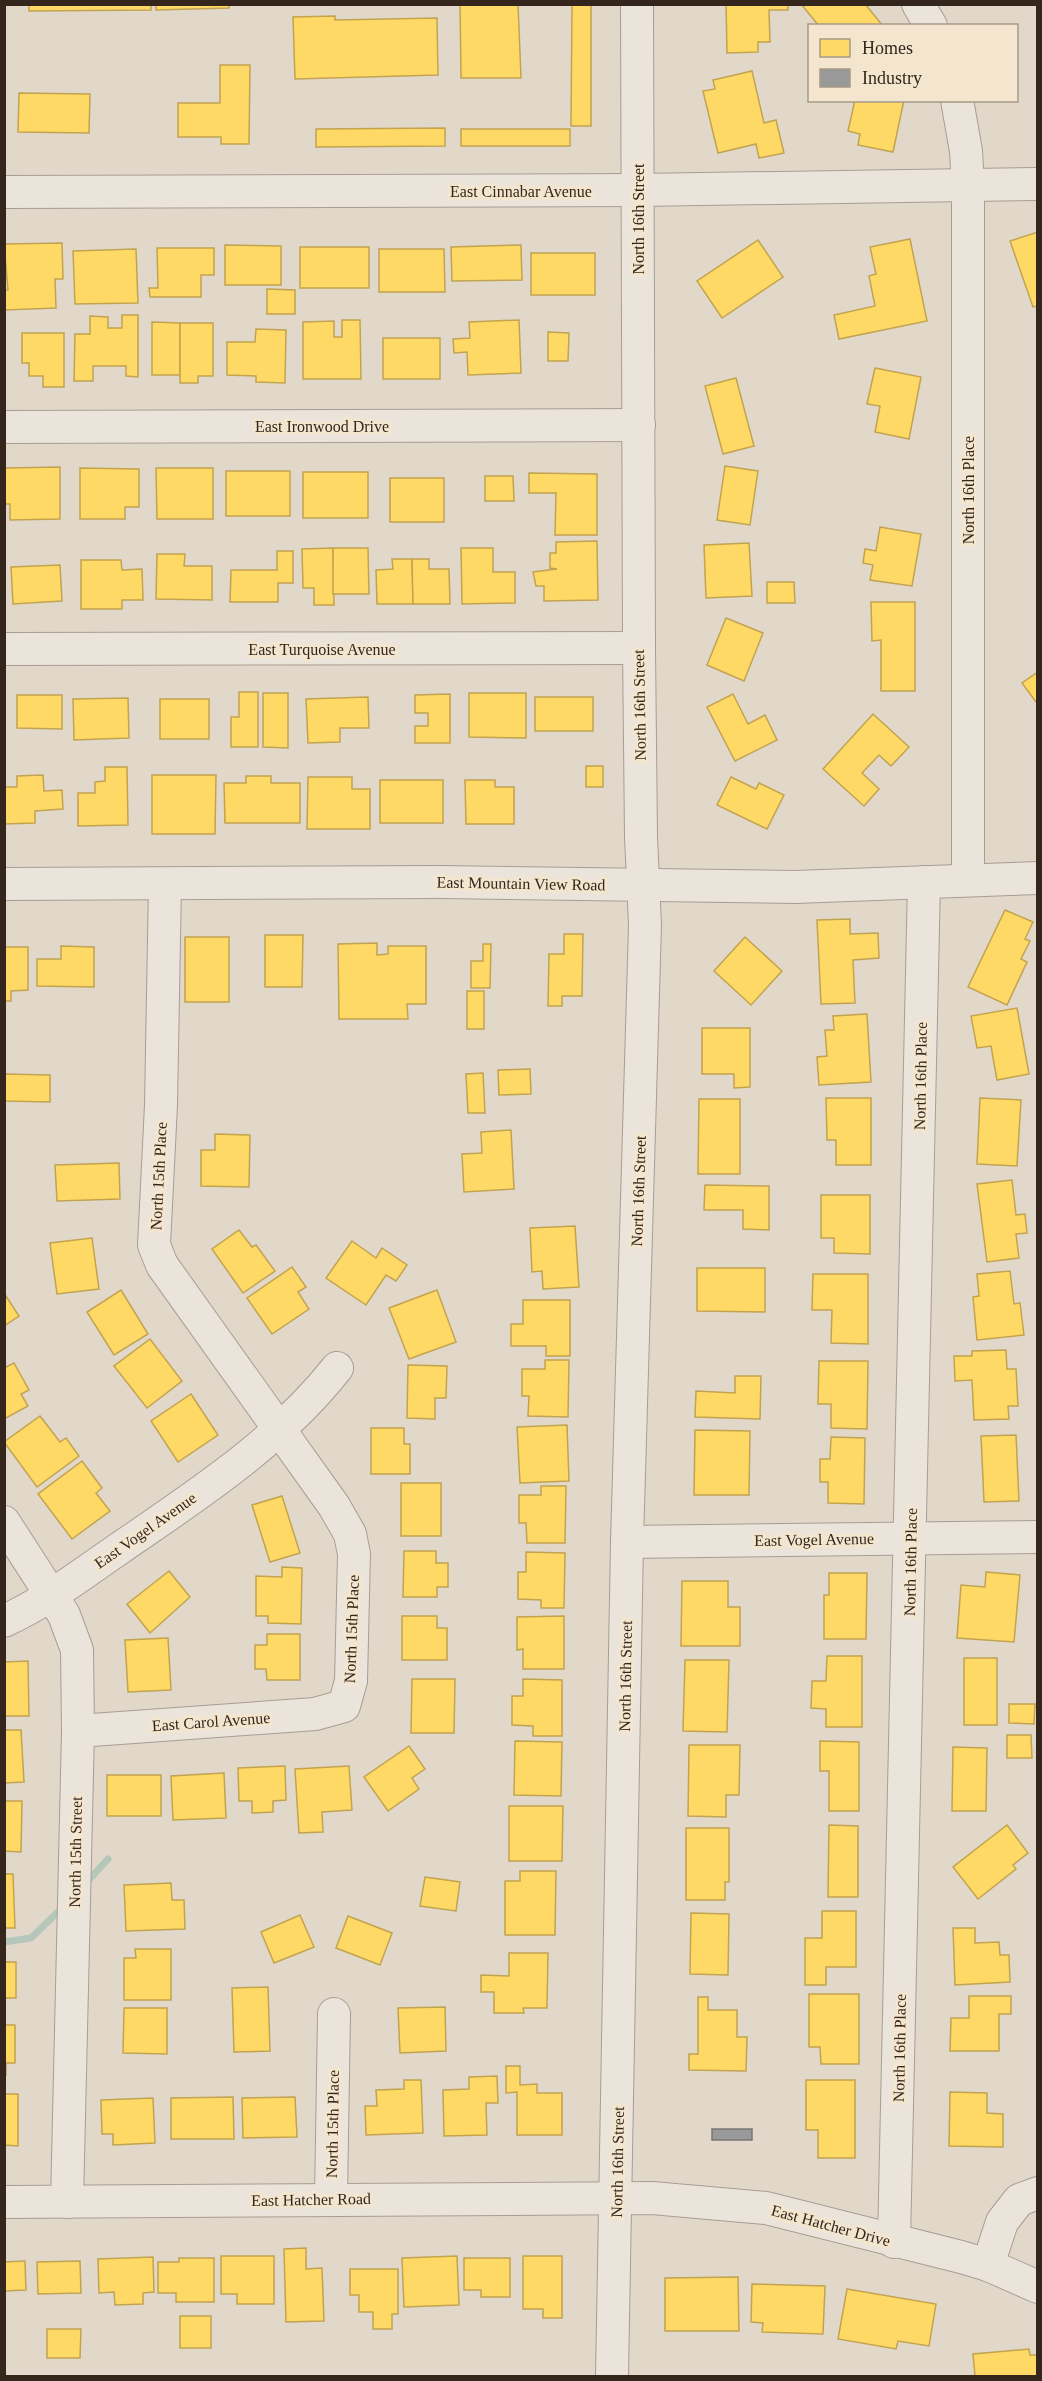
<svg xmlns="http://www.w3.org/2000/svg" width="1042" height="2381" viewBox="0 0 1042 2381" font-family="Georgia,serif">
  <style>
    .homes { fill: #ffd966; stroke: #c2a350; stroke-width: 1.5 }
    .industry { fill: #999; stroke: #7b7674; stroke-width: 1.5 }
    .lines { fill: none; stroke-linecap: round; stroke-linejoin: round }
    .stream { stroke: #b5c6bb; stroke-width: 7 }
    .minor-casing { stroke: #a79d93; stroke-width: 34 }
    .minor { stroke: #eae4db; stroke-width: 32 }
    .labels { text-anchor: middle; stroke-width: 6; stroke-linejoin: round; paint-order: stroke }
    .street-label { font-size: 16px; fill: #34261c; stroke: #f4e6ce }
  </style>
  <rect width="100%" height="100%" fill="#e2d8ca"/>
  <g class="homes">
    <polygon points="29,4 151,4 151,10 29,11"/>
    <polygon points="156,4 229,4 229,8 156,10"/>
    <polygon points="460,4 518,4 521,78 461,78"/>
    <polygon points="572,4 591,4 591,126 571,126"/>
    <polygon points="726,4 788,4 788,10 769,10 770,42 758,42 758,52 727,53"/>
    <polygon points="801,4 865,4 883,26 819,26"/>
    <polygon points="335,16 335,20 437,18 438,75 295,79 293,17"/>
    <polygon points="220,65 250,65 249,144 221,144 221,137 178,137 178,103 220,103"/>
    <polygon points="752,71 764,123 776,120 784,153 759,158 756,144 718,153 703,91 715,89 713,80"/>
    <polygon points="19,93 90,94 89,133 18,132"/>
    <polygon points="855,100 904,100 893,152 858,145 860,134 848,131"/>
    <polygon points="445,128 445,146 316,147 316,129"/>
    <rect x="461" y="129" width="109" height="17"/>
    <polygon points="1038,232 1038,306 1033,307 1010,241"/>
    <polygon points="910,239 927,321 839,339 834,315 875,306 869,276 876,274 870,247"/>
    <polygon points="758,240 783,277 722,318 697,281"/>
    <polygon points="62,243 63,279 55,279 56,308 4,310 4,290 8,290 4,244"/>
    <polygon points="225,245 281,246 281,285 225,285"/>
    <polygon points="521,245 522,280 452,281 451,247"/>
    <rect x="300" y="247" width="69" height="41"/>
    <polygon points="157,248 214,248 214,275 201,275 201,297 150,297 149,288 158,288"/>
    <polygon points="136,249 138,303 75,304 73,251"/>
    <polygon points="379,249 444,249 445,292 379,292"/>
    <rect x="531" y="253" width="64" height="42"/>
    <polygon points="267,289 295,290 295,314 267,314"/>
    <polygon points="122,315 138,315 138,377 126,376 126,366 93,366 93,381 74,381 75,334 90,334 90,316 108,317 108,328 122,328"/>
    <polygon points="342,320 360,320 361,379 303,379 303,322 334,321 334,337 342,337"/>
    <polygon points="519,320 521,373 468,375 467,352 454,353 453,339 470,338 469,322"/>
    <polygon points="152,322 180,323 180,375 152,375"/>
    <polygon points="180,323 213,323 213,376 198,376 198,383 180,383"/>
    <polygon points="256,329 286,330 285,383 256,382 256,376 227,375 227,342 255,342"/>
    <polygon points="548,332 569,333 568,361 548,361"/>
    <polygon points="22,333 64,333 64,387 43,387 43,376 29,376 29,363 22,363"/>
    <rect x="383" y="338" width="57" height="41"/>
    <polygon points="875,368 921,377 909,439 875,432 880,406 867,404"/>
    <polygon points="736,378 754,446 723,454 705,386"/>
    <polygon points="725,466 758,471 750,525 717,520"/>
    <polygon points="60,467 60,519 10,520 10,504 4,504 4,468"/>
    <polygon points="80,468 139,469 139,507 125,507 125,519 80,519"/>
    <polygon points="156,468 213,468 213,519 157,519"/>
    <rect x="226" y="471" width="64" height="45"/>
    <rect x="303" y="472" width="65" height="46"/>
    <polygon points="529,473 597,474 597,535 555,535 556,493 529,493"/>
    <polygon points="485,476 513,476 514,501 485,501"/>
    <rect x="390" y="478" width="54" height="44"/>
    <polygon points="880,527 921,534 912,586 870,580 873,565 863,563 865,549 876,551"/>
    <polygon points="597,541 598,600 544,601 544,586 536,586 533,572 557,569 550,568 550,553 556,553 556,542"/>
    <polygon points="749,543 752,596 706,598 704,545"/>
    <polygon points="333,548 334,605 314,605 314,588 303,588 302,549"/>
    <polygon points="333,548 368,548 369,594 333,594"/>
    <polygon points="461,548 493,548 493,572 515,572 515,603 462,604"/>
    <polygon points="277,551 293,551 293,583 278,583 278,602 230,602 231,570 277,570"/>
    <polygon points="157,554 185,554 184,566 212,566 212,600 156,599"/>
    <polygon points="392,559 412,559 413,604 377,604 376,570 393,569"/>
    <polygon points="412,559 429,559 429,569 449,569 450,604 413,604"/>
    <polygon points="81,560 121,560 122,570 142,569 143,600 122,600 122,609 81,609"/>
    <polygon points="60,565 62,601 13,604 11,567"/>
    <polygon points="767,582 794,582 795,603 767,603"/>
    <polygon points="871,602 915,602 915,691 881,691 881,640 872,641"/>
    <polygon points="726,618 763,633 744,681 707,665"/>
    <polygon points="1038,672 1038,701 1036,702 1022,683"/>
    <polygon points="239,692 258,692 258,747 231,747 231,717 239,717"/>
    <polygon points="263,693 288,693 288,748 263,747"/>
    <polygon points="469,693 526,693 526,738 469,737"/>
    <polygon points="450,694 450,743 415,743 415,726 428,726 428,713 415,713 415,695"/>
    <polygon points="733,694 748,724 765,715 777,740 735,761 707,707"/>
    <polygon points="17,695 62,695 62,729 17,728"/>
    <polygon points="368,697 369,728 340,728 340,742 308,743 306,699"/>
    <rect x="535" y="697" width="58" height="34"/>
    <polygon points="128,698 129,738 74,740 73,699"/>
    <rect x="160" y="699" width="49" height="40"/>
    <polygon points="873,714 909,747 891,766 879,755 862,773 879,789 864,806 823,769"/>
    <rect x="586" y="766" width="17" height="21"/>
    <polygon points="105,767 127,767 128,825 78,826 78,793 95,793 95,782 105,781"/>
    <polygon points="43,775 44,791 62,790 63,809 35,811 35,823 4,824 4,787 17,787 17,776"/>
    <polygon points="152,775 216,775 215,834 152,834"/>
    <polygon points="246,776 271,776 271,783 300,783 300,823 225,823 224,783 246,783"/>
    <polygon points="308,777 352,777 352,789 370,789 370,829 307,829"/>
    <polygon points="731,777 756,789 759,783 784,795 767,829 717,805"/>
    <rect x="380" y="780" width="63" height="43"/>
    <polygon points="465,780 495,780 495,787 514,787 514,824 466,824"/>
    <polygon points="1005,910 1033,922 1025,939 1030,941 1021,959 1027,962 1007,1005 968,987"/>
    <polygon points="850,919 850,934 878,933 879,958 853,960 855,1003 821,1004 817,920"/>
    <polygon points="564,934 583,934 582,996 562,996 562,1006 548,1006 549,954 564,954"/>
    <polygon points="265,935 303,935 302,987 265,987"/>
    <rect x="185" y="937" width="44" height="65"/>
    <polygon points="745,937 782,971 751,1005 714,971"/>
    <polygon points="377,943 377,955 388,954 388,946 426,946 426,1004 407,1004 408,1019 339,1019 338,944"/>
    <polygon points="483,944 491,944 490,988 471,988 471,961 483,961"/>
    <polygon points="61,946 94,947 94,987 37,986 37,959 61,959"/>
    <polygon points="4,947 28,947 28,990 11,991 11,1001 4,1001"/>
    <rect x="467" y="991" width="17" height="38"/>
    <polygon points="1017,1008 1029,1074 997,1080 991,1046 977,1048 971,1016"/>
    <polygon points="867,1014 871,1082 819,1085 817,1057 827,1056 825,1030 834,1030 833,1016"/>
    <polygon points="702,1028 750,1028 750,1087 734,1088 734,1074 702,1074"/>
    <polygon points="530,1069 531,1094 499,1095 498,1070"/>
    <polygon points="483,1073 485,1113 468,1113 466,1074"/>
    <polygon points="4,1074 50,1075 50,1102 4,1101"/>
    <polygon points="826,1098 871,1098 871,1165 836,1165 836,1140 827,1140"/>
    <polygon points="980,1098 1021,1100 1017,1166 977,1164"/>
    <polygon points="699,1099 740,1099 740,1174 698,1174"/>
    <polygon points="511,1130 514,1189 464,1192 462,1154 482,1153 481,1132"/>
    <polygon points="215,1134 250,1135 249,1187 201,1186 201,1150 215,1150"/>
    <polygon points="119,1163 120,1199 57,1201 55,1165"/>
    <polygon points="1012,1180 1016,1215 1025,1214 1027,1233 1016,1234 1019,1258 987,1262 977,1184"/>
    <polygon points="705,1185 769,1186 769,1230 743,1229 743,1210 704,1210"/>
    <polygon points="821,1195 870,1195 870,1254 834,1253 834,1238 821,1238"/>
    <polygon points="575,1226 579,1287 543,1289 542,1271 532,1272 530,1228"/>
    <polygon points="239,1230 252,1247 256,1245 275,1271 243,1293 212,1249"/>
    <polygon points="92,1238 99,1289 57,1294 50,1243"/>
    <polygon points="352,1241 376,1258 382,1248 407,1265 396,1281 386,1275 366,1305 326,1278"/>
    <polygon points="292,1267 306,1287 298,1292 309,1309 272,1334 247,1298"/>
    <polygon points="697,1268 765,1268 765,1312 697,1311"/>
    <polygon points="1010,1271 1014,1304 1020,1303 1024,1335 977,1340 973,1297 979,1296 977,1274"/>
    <polygon points="813,1274 868,1274 868,1344 831,1343 832,1310 812,1310"/>
    <polygon points="121,1290 148,1334 114,1355 87,1312"/>
    <polygon points="437,1290 456,1342 409,1359 389,1308"/>
    <polygon points="4,1293 19,1316 4,1326"/>
    <polygon points="523,1300 570,1300 570,1356 546,1356 546,1346 511,1346 511,1324 523,1324"/>
    <polygon points="150,1339 182,1381 147,1408 114,1366"/>
    <polygon points="1006,1350 1007,1369 1016,1369 1018,1406 1008,1406 1009,1419 974,1420 972,1380 955,1381 954,1356 972,1356 972,1351"/>
    <polygon points="545,1360 569,1360 568,1417 528,1416 529,1396 522,1396 522,1369 545,1369"/>
    <polygon points="819,1361 868,1361 867,1429 831,1428 831,1404 818,1404"/>
    <polygon points="14,1363 29,1390 21,1394 28,1406 4,1419 4,1368"/>
    <polygon points="408,1365 447,1366 446,1398 435,1398 435,1419 407,1418"/>
    <polygon points="735,1376 761,1376 760,1419 695,1417 696,1391 735,1393"/>
    <polygon points="191,1394 218,1435 178,1462 151,1421"/>
    <polygon points="40,1416 60,1442 66,1438 79,1456 37,1487 4,1442"/>
    <polygon points="567,1425 569,1481 520,1483 517,1427"/>
    <polygon points="371,1428 404,1428 404,1444 410,1444 410,1474 371,1474"/>
    <polygon points="695,1430 750,1431 749,1495 694,1495"/>
    <polygon points="1016,1435 1019,1501 984,1502 981,1436"/>
    <polygon points="831,1437 865,1438 864,1504 828,1503 828,1482 820,1482 820,1459 830,1459"/>
    <polygon points="82,1461 102,1488 96,1493 110,1511 72,1539 38,1494"/>
    <rect x="401" y="1483" width="40" height="53"/>
    <polygon points="541,1486 566,1486 565,1543 527,1543 526,1523 519,1523 519,1495 541,1495"/>
    <polygon points="282,1496 300,1553 270,1562 252,1505"/>
    <polygon points="404,1551 436,1551 436,1563 448,1563 448,1587 437,1587 437,1597 403,1597"/>
    <polygon points="526,1552 565,1553 564,1608 541,1608 541,1600 518,1599 518,1572 526,1572"/>
    <polygon points="282,1567 302,1568 301,1624 268,1623 268,1616 256,1616 256,1576 282,1577"/>
    <polygon points="169,1571 190,1597 150,1633 127,1604"/>
    <polygon points="986,1572 1020,1575 1014,1642 957,1638 961,1585 985,1587"/>
    <polygon points="829,1573 867,1573 866,1639 824,1639 824,1595 829,1595"/>
    <polygon points="682,1581 728,1581 728,1607 740,1607 740,1646 681,1646"/>
    <polygon points="402,1616 437,1616 437,1628 447,1628 447,1660 402,1660"/>
    <polygon points="564,1616 564,1669 523,1669 523,1649 517,1650 517,1617"/>
    <polygon points="267,1634 300,1634 300,1680 267,1680 266,1669 255,1669 255,1645 267,1645"/>
    <polygon points="168,1638 171,1690 128,1692 125,1640"/>
    <polygon points="827,1656 862,1656 862,1727 826,1727 826,1709 811,1708 812,1681 826,1681"/>
    <rect x="964" y="1658" width="33" height="67"/>
    <polygon points="685,1660 729,1660 727,1732 683,1731"/>
    <polygon points="28,1661 29,1716 4,1716 4,1662"/>
    <polygon points="412,1679 455,1679 454,1733 411,1733"/>
    <polygon points="523,1679 562,1680 562,1736 533,1736 533,1726 512,1725 512,1696 523,1696"/>
    <polygon points="1009,1704 1035,1704 1034,1724 1009,1723"/>
    <polygon points="4,1730 21,1730 24,1782 4,1783"/>
    <polygon points="1007,1735 1031,1735 1032,1758 1007,1758"/>
    <polygon points="515,1741 562,1742 561,1796 514,1795"/>
    <polygon points="820,1741 859,1742 859,1811 829,1811 829,1771 820,1771"/>
    <polygon points="689,1745 740,1745 739,1795 726,1795 726,1817 688,1816"/>
    <polygon points="409,1746 425,1769 412,1778 419,1789 388,1811 364,1777"/>
    <polygon points="953,1747 987,1748 986,1811 952,1811"/>
    <polygon points="285,1766 286,1800 273,1801 273,1812 252,1813 252,1801 239,1801 238,1768"/>
    <polygon points="349,1766 352,1810 322,1812 323,1832 299,1833 295,1769"/>
    <polygon points="224,1773 226,1818 173,1820 171,1776"/>
    <rect x="107" y="1775" width="54" height="41"/>
    <polygon points="4,1801 22,1801 21,1852 4,1851"/>
    <polygon points="509,1806 563,1806 562,1861 509,1861"/>
    <polygon points="829,1825 858,1826 858,1897 828,1897"/>
    <polygon points="1007,1825 1028,1853 1013,1865 1016,1869 978,1899 953,1867"/>
    <polygon points="686,1828 729,1828 729,1882 725,1882 725,1900 686,1900"/>
    <polygon points="520,1871 556,1871 555,1935 505,1935 505,1881 520,1881"/>
    <polygon points="4,1874 13,1874 15,1928 4,1928"/>
    <polygon points="425,1877 460,1882 456,1911 420,1906"/>
    <polygon points="171,1883 172,1900 184,1900 185,1929 126,1931 124,1885"/>
    <polygon points="822,1911 856,1911 856,1967 826,1967 826,1985 805,1985 805,1938 822,1938"/>
    <polygon points="691,1913 729,1914 728,1975 690,1974"/>
    <polygon points="300,1915 314,1947 274,1963 261,1932"/>
    <polygon points="348,1916 392,1933 380,1965 336,1948"/>
    <polygon points="953,1928 975,1928 975,1943 999,1942 1000,1955 1009,1955 1010,1982 955,1985"/>
    <polygon points="135,1949 171,1949 171,2000 124,2000 124,1958 136,1958"/>
    <polygon points="509,1953 548,1953 547,2008 523,2008 524,2013 494,2013 494,1992 481,1992 481,1975 509,1976"/>
    <rect x="4" y="1962" width="12" height="36"/>
    <polygon points="268,1987 270,2051 234,2052 232,1988"/>
    <polygon points="809,1994 859,1994 859,2064 821,2064 820,2047 809,2047"/>
    <polygon points="969,1996 1011,1996 1011,2014 999,2014 999,2051 950,2051 951,2018 969,2018"/>
    <polygon points="698,1997 708,1997 708,2010 737,2010 737,2037 747,2037 746,2071 689,2070 689,2054 698,2054"/>
    <polygon points="445,2007 446,2051 400,2053 398,2008"/>
    <polygon points="124,2008 167,2008 167,2054 123,2053"/>
    <polygon points="4,2025 15,2025 15,2063 6,2063 6,2076"/>
    <polygon points="506,2066 520,2066 520,2085 537,2084 537,2093 562,2093 562,2135 517,2135 517,2092 506,2093"/>
    <polygon points="497,2076 498,2103 486,2103 487,2135 444,2136 443,2090 469,2089 469,2077"/>
    <polygon points="404,2080 421,2080 423,2133 366,2135 365,2106 377,2106 376,2090 404,2089"/>
    <polygon points="806,2080 855,2080 855,2158 818,2158 818,2130 806,2130"/>
    <polygon points="950,2092 987,2093 987,2113 1003,2114 1003,2147 949,2146"/>
    <polygon points="4,2094 18,2094 18,2146 4,2145"/>
    <polygon points="233,2097 234,2139 171,2139 171,2098"/>
    <polygon points="295,2097 297,2137 243,2138 242,2098"/>
    <polygon points="153,2098 155,2143 113,2145 113,2134 102,2134 101,2100"/>
    <polygon points="306,2248 306,2269 322,2268 324,2321 286,2322 284,2249"/>
    <polygon points="221,2256 274,2256 274,2304 237,2304 237,2294 221,2294"/>
    <polygon points="457,2256 459,2305 404,2307 402,2258"/>
    <polygon points="523,2256 562,2256 562,2318 543,2318 543,2309 523,2309"/>
    <polygon points="153,2257 154,2292 143,2293 143,2304 115,2305 114,2292 99,2293 98,2259"/>
    <polygon points="179,2258 214,2258 214,2302 176,2302 176,2293 158,2293 158,2262 179,2262"/>
    <polygon points="464,2258 510,2258 510,2297 481,2297 481,2290 464,2290"/>
    <polygon points="25,2261 26,2290 4,2291 4,2262"/>
    <polygon points="80,2261 81,2293 38,2294 37,2262"/>
    <polygon points="350,2269 398,2269 398,2314 392,2314 392,2329 373,2329 373,2312 359,2312 359,2295 350,2295"/>
    <polygon points="738,2277 739,2331 665,2331 665,2278"/>
    <polygon points="752,2284 825,2286 823,2334 762,2332 763,2323 751,2322"/>
    <polygon points="847,2289 936,2304 929,2346 898,2341 896,2349 838,2339"/>
    <rect x="180" y="2316" width="31" height="32"/>
    <polygon points="47,2329 81,2329 80,2358 47,2358"/>
    <polygon points="1029,2349 1030,2355 1038,2355 1038,2376 975,2376 973,2354"/>
  </g>
  <rect class="industry" x="712" y="2129" width="40" height="11"/>
  <g class="lines">
    <g class="stream">
      <polyline points="85,1884 108,1859"/>
      <polyline points="4,1942 31,1938 63,1907"/>
    </g>
    <defs>
      <g id="minor">
        <polyline points="918,4 931,26"/>
        <polyline points="957,100 966,151 968,187 968,880"/>
        <polyline points="4,192 638,190 1038,184"/>
        <polyline points="4,427 639,425"/>
        <polyline points="4,649 639,648"/>
        <polyline points="4,884 440,882 795,887 1038,878"/>
        <polyline points="4,1522 64,1615 77,1650 78,1731 67,2202"/>
        <polyline points="627,1542 1038,1537"/>
        <path d="M4,1621c42,-19 78,-47 116,-73 77,-53 159,-106 217,-180"/>
        <polyline points="78,1731 315,1714 344,1706 351,1681 354,1554 350,1534 334,1506 162,1265 154,1245 161,1105 165,884"/>
        <polyline points="331,2199 334,2014"/>
        <polyline points="4,2202 652,2198 766,2208 961,2257 988,2265 1038,2287"/>
        <polyline points="894,2242 924,882"/>
        <polyline points="988,2265 1002,2222 1019,2200 1038,2193"/>
        <polyline points="612,2376 627,1542 645,925 641,837 639,648 637,4"/>
      </g>
    </defs>
    <use href="#minor" class="minor-casing"/>
    <use href="#minor" class="minor"/>
  </g>
  <g class="labels">
    <g class="street-label">
      <text x="521" y="197">East Cinnabar Avenue</text>
      <text transform="translate(638 219) rotate(-90)" y="6">North 16th Street</text>
      <text x="322" y="432">East Ironwood Drive</text>
      <text transform="translate(968 490) rotate(-90)" y="6">North 16th Place</text>
      <text x="322" y="655">East Turquoise Avenue</text>
      <text transform="translate(639 705) rotate(-91)" y="6">North 16th Street</text>
      <text transform="translate(521 883) rotate(1)" y="6">East Mountain View Road</text>
      <text transform="translate(920 1076) rotate(-89)" y="6">North 16th Place</text>
      <text transform="translate(158 1176) rotate(-87)" y="6">North 15th Place</text>
      <text transform="translate(638 1191) rotate(-88)" y="6">North 16th Street</text>
      <text transform="translate(145 1530) rotate(-35)" y="6">East Vogel Avenue</text>
      <text transform="translate(814 1539) rotate(-1)" y="6">East Vogel Avenue</text>
      <text transform="translate(910 1562) rotate(-89)" y="6">North 16th Place</text>
      <text transform="translate(351 1629) rotate(-88)" y="6">North 15th Place</text>
      <text transform="translate(625 1676) rotate(-89)" y="6">North 16th Street</text>
      <text transform="translate(211 1721) rotate(-4)" y="6">East Carol Avenue</text>
      <text transform="translate(75 1852) rotate(-89)" y="6">North 15th Street</text>
      <text transform="translate(899 2048) rotate(-89)" y="6">North 16th Place</text>
      <text transform="translate(332 2124) rotate(-89)" y="6">North 15th Place</text>
      <text transform="translate(617 2162) rotate(-89)" y="6">North 16th Street</text>
      <text transform="translate(311 2199) rotate(-1)" y="6">East Hatcher Road</text>
      <text transform="translate(831 2225) rotate(15)" y="6">East Hatcher Drive</text>
    </g>
  </g>
  <rect width="1042" height="2381" fill="none" stroke="#34261c" stroke-width="12"/>
  <rect x="808" y="24" width="210" height="78" fill="#f4e6ce" stroke="#a79987" stroke-width="1.5"/>
  <rect x="820" y="39" width="30" height="18" fill="#ffd966" stroke="#a79987" stroke-width="1.5"/>
  <text x="862" y="54" font-size="18" fill="#34261c">Homes</text>
  <rect x="820" y="69" width="30" height="18" fill="#999999" stroke="#a79987" stroke-width="1.5"/>
  <text x="862" y="84" font-size="18" fill="#34261c">Industry</text>
</svg>
